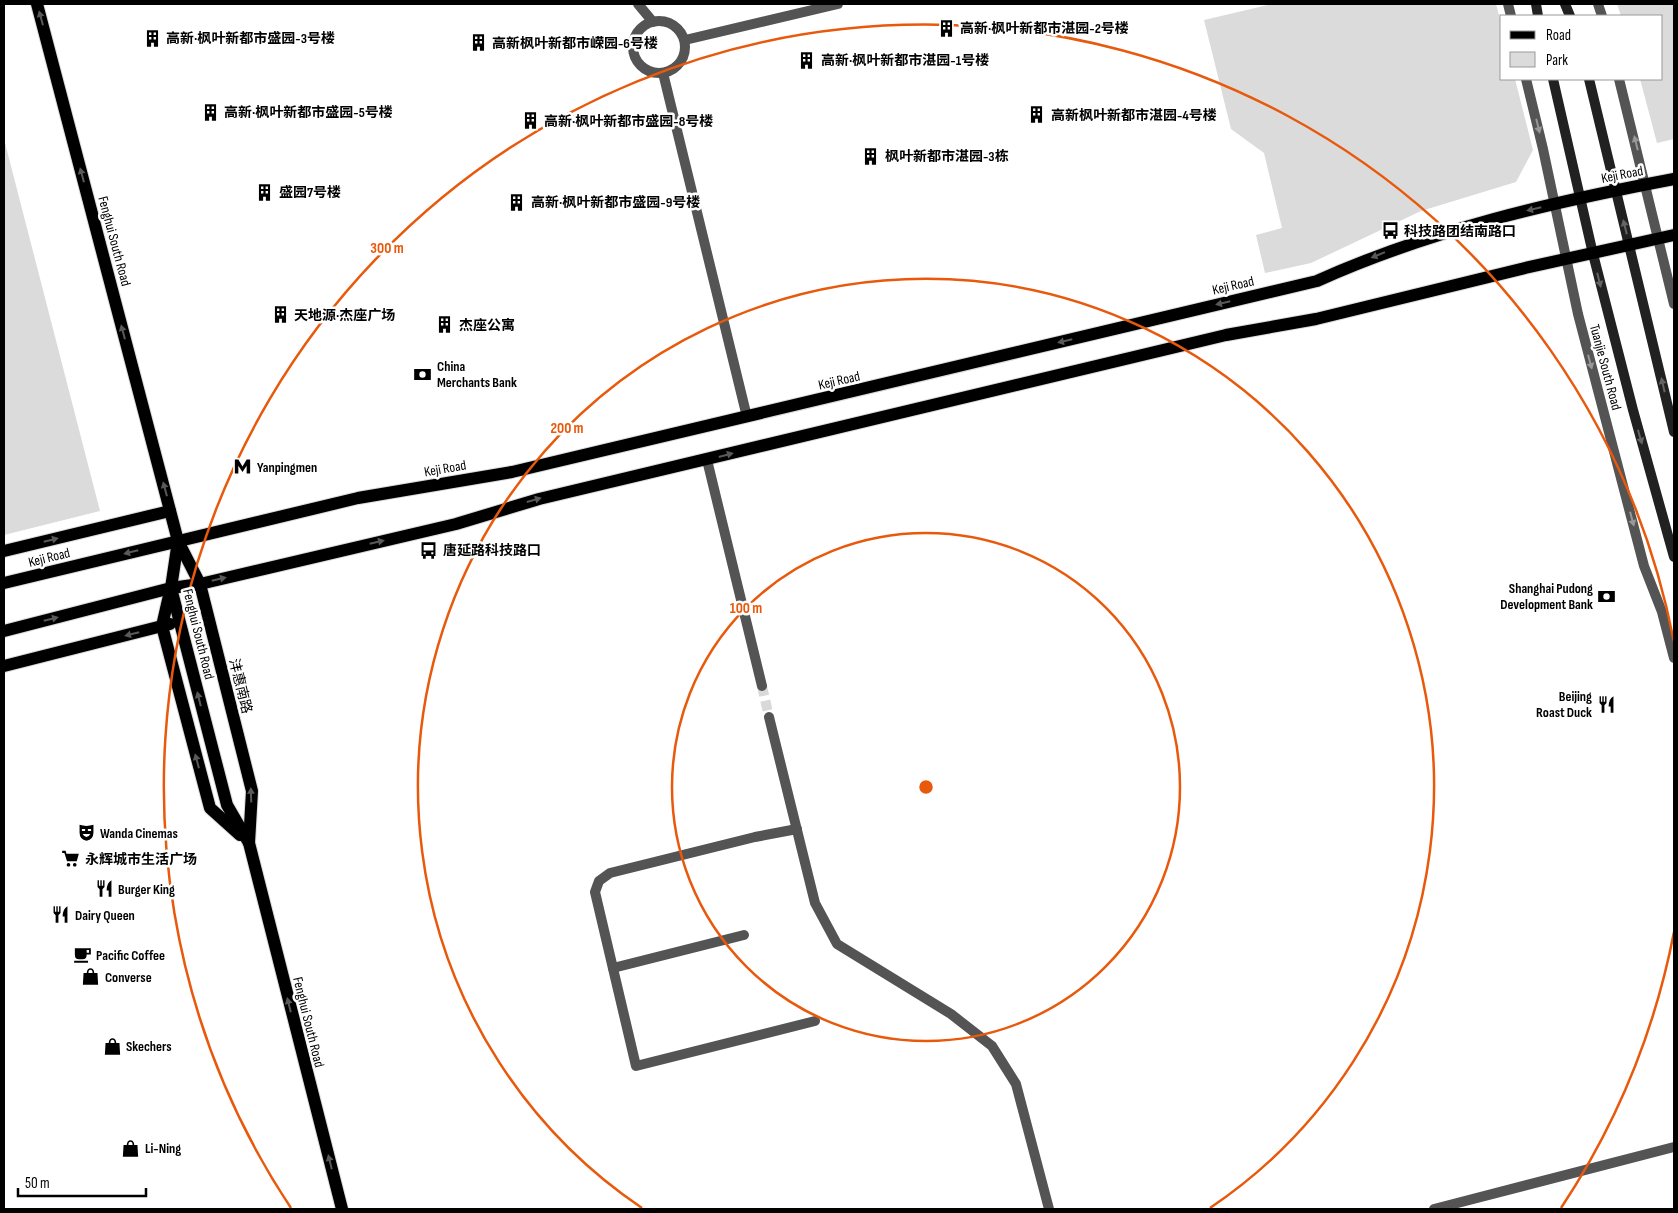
<svg xmlns="http://www.w3.org/2000/svg" width="1678" height="1213" viewBox="0 0 1678 1213" font-family="'Sofia Sans Condensed','Noto Sans SC',sans-serif">
  <style>
    .green { fill: #dbdbdb }
    .lines { fill: none; stroke-linecap: round; stroke-linejoin: round }
    .minor-tunnel { stroke: #d9d9d9; stroke-width: 10; stroke-dasharray: 10 5; stroke-linecap: butt }
    .primary-casing { stroke: #dbdbdb; stroke-width: 14 }
    .minor { stroke: #545454; stroke-width: 10 }
    .secondary { stroke: #212121; stroke-width: 10 }
    .primary { stroke: #000; stroke-width: 12 }
    .oneway { fill: #595959 }
    .oneway2 { fill: #989898 }
    .oneway3 { fill: #646464 }
    .ring { fill: none; stroke: #e8590c; stroke-width: 2.5 }
    .labels { text-anchor: middle; stroke-width: 5; stroke-linejoin: round; paint-order: stroke }
    .poi-label { font-size: 14px; font-weight: bold; fill: #000; stroke: #fff; text-anchor: start }
    .street-label { font-size: 14px; fill: #000; stroke: #fff }
    .centre { fill: #e8590c; stroke: #fff; stroke-width: 2.5 }
    .ring-label { font-size: 15px; text-anchor: middle; font-weight: bold; fill: #e8590c; stroke: #fff; stroke-width: 5; stroke-linejoin: round; paint-order: stroke }
  </style>
  <rect width="100%" height="100%" fill="#fff"/>
  <g class="green">
    <polygon points="1272,4 1496,4 1502,26 1502,79 1515,79 1533,150 1516,182 1421,211 1311,263 1265,273 1256,235 1282,228 1264,153 1231,129 1204,20"/>
    <polygon points="1617,4 1674,4 1674,139 1657,143 1640,79 1662,79 1662,16 1621,16"/>
    <polygon points="4,139 100,511 4,535"/>
  </g>
  <g class="lines">
    <polyline class="minor-tunnel" points="762,686 769,717"/>
    <defs>
      <g id="primary">
        <polyline points="37,4 178,541 171,588 227,805 249,843 342,1209"/>
        <polyline points="178,541 200,584 252,791 249,843"/>
        <polyline points="4,551 170,511"/>
        <path d="M4,583l354,-85 154,-26 805,-191c113,-51 235,-79 357,-102"/>
        <polyline points="170,591 162,626 210,808 240,835"/>
        <polyline points="4,631 171,588 200,584 456,524 539,499 1226,335 1316,319 1525,268 1674,235"/>
        <polyline points="4,666 170,624"/>
      </g>
    </defs>
    <use href="#primary" class="primary-casing"/>
    <g class="minor">
      <polyline points="638,4 653,22"/>
      <polyline points="1508,4 1511,16"/>
      <polyline points="1598,4 1602,16"/>
      <circle cx="659" cy="47" r="26"/>
      <polyline points="685,40 838,4"/>
      <polyline points="663,73 747,417"/>
      <polyline points="1526,79 1543,149 1578,314 1644,566 1662,612 1674,658"/>
      <polyline points="1619,79 1674,304"/>
      <polyline points="707,460 762,686"/>
      <polyline points="769,717 815,903 837,944 951,1014 992,1046 1016,1084 1049,1209"/>
      <polyline points="797,829 755,837 610,873 599,881 595,892 636,1066 815,1021"/>
      <polyline points="613,968 744,935"/>
      <polyline points="1434,1209 1674,1147"/>
    </g>
    <g class="secondary">
      <polyline points="1536,4 1538,16"/>
      <polyline points="1565,4 1570,16"/>
      <polyline points="1553,79 1593,254 1633,410 1674,557"/>
      <polyline points="1589,79 1674,432"/>
    </g>
    <use href="#primary" class="primary"/>
  </g>
  <defs><path id="oneway-solid" d="M-6-.8H1V-3.2L6.5 0L1 3.2V.8H-6Z" transform="scale(1.25)"/></defs>
  <g class="oneway">
    <use href="#oneway-solid" transform="translate(41 18) rotate(-105)"/>
    <use href="#oneway-solid" transform="translate(82 175) rotate(-105)"/>
    <use href="#oneway-solid" transform="translate(1534 209) rotate(167)"/>
    <use href="#oneway-solid" transform="translate(1378 255) rotate(158)"/>
    <use href="#oneway-solid" transform="translate(1223 303) rotate(167)"/>
    <use href="#oneway-solid" transform="translate(123 332) rotate(-105)"/>
    <use href="#oneway-solid" transform="translate(1065 341) rotate(167)"/>
    <use href="#oneway-solid" transform="translate(726 455) rotate(-15)"/>
    <use href="#oneway-solid" transform="translate(165 489) rotate(-105)"/>
    <use href="#oneway-solid" transform="translate(534 500) rotate(-16)"/>
    <use href="#oneway-solid" transform="translate(51 540) rotate(-14)"/>
    <use href="#oneway-solid" transform="translate(377 542) rotate(-13)"/>
    <use href="#oneway-solid" transform="translate(131 552) rotate(166)"/>
    <use href="#oneway-solid" transform="translate(219 579) rotate(-13)"/>
    <use href="#oneway-solid" transform="translate(51 619) rotate(-14)"/>
    <use href="#oneway-solid" transform="translate(132 634) rotate(166)"/>
    <use href="#oneway-solid" transform="translate(199 699) rotate(-104)"/>
    <use href="#oneway-solid" transform="translate(197 761) rotate(-105)"/>
    <use href="#oneway-solid" transform="translate(251 795) rotate(-92)"/>
    <use href="#oneway-solid" transform="translate(289 1005) rotate(-104)"/>
    <use href="#oneway-solid" transform="translate(330 1162) rotate(-104)"/>
  </g>
  <g class="oneway2">
    <use href="#oneway-solid" transform="translate(1538 126) rotate(76)"/>
    <use href="#oneway-solid" transform="translate(1636 143) rotate(-104)"/>
    <use href="#oneway-solid" transform="translate(1590 362) rotate(75)"/>
    <use href="#oneway-solid" transform="translate(1632 519) rotate(75)"/>
  </g>
  <g class="oneway3">
    <use href="#oneway-solid" transform="translate(1625 227) rotate(-104)"/>
    <use href="#oneway-solid" transform="translate(1599 280) rotate(76)"/>
    <use href="#oneway-solid" transform="translate(1663 385) rotate(-103)"/>
    <use href="#oneway-solid" transform="translate(1640 437) rotate(74)"/>
  </g>
  <g class="ring">
    <circle cx="926" cy="787" r="254"/>
    <path d="M642 1208A508 508 0 1 1 1210 1208"/>
    <path d="M1674 932A762 762 0 0 1 1561 1208M291 1208A762 762 0 1 1 1674 642"/>
  </g>
  <defs>
    <symbol id="building-bare" viewBox="-9 -9 18 18"><path d="M-4-6H4V6H1V3H-1V6H-4ZM-2.5-4.3h1.7v1.8h-1.7ZM.8-4.3h1.7v1.8H.8ZM-2.5-1h1.7V.8h-1.7ZM.8-1h1.7V.8H.8Z" fill="#000" stroke="#fff" stroke-width="2.5" paint-order="stroke"/></symbol>
    <symbol id="bus-bare" viewBox="-9 -9 18 18"><path d="M-5-6H5V4H4V6H2V4H-2V6H-4V4H-5ZM-3.5-4V0h7V-4ZM-3.5 1.2v1.5H-2V1.2ZM2 1.2v1.5H3.5V1.2Z" fill="#000" stroke="#fff" stroke-width="2.5" paint-order="stroke"/></symbol>
    <symbol id="bank-bare" viewBox="-9 -9 18 18"><path d="M-6-4H6V4H-6ZM0-2.3a2.3 2.3 0 1 0 0 4.6a2.3 2.3 0 1 0 0-4.6Z" fill="#000" stroke="#fff" stroke-width="2.5" paint-order="stroke"/></symbol>
    <symbol id="metro-bare" viewBox="-9 -9 18 18"><path d="M-5.5 5V-5H-3L0 0L3-5H5.5V5H3V-.5L0 4L-3-.5V5Z" fill="#000" stroke="#fff" stroke-width="2.5" paint-order="stroke"/></symbol>
    <symbol id="restaurant-bare" viewBox="-9 -9 18 18"><path d="M-5-6h1v4h1v-4h1v4h1v-4h1v5L-1.5 .5V6h-2V.5L-5-1ZM5-6V6H3V1.5H1.5Q1.5-4 5-6Z" fill="#000" stroke="#fff" stroke-width="2.5" paint-order="stroke"/></symbol>
    <symbol id="theatre-bare" viewBox="-9 -9 18 18"><path d="M-5-5.5Q0-4 5-5.5V0Q5 5 0 6Q-5 5-5 0ZM-3.3-2.5H-1v1.5H-3.3ZM1-2.5H3.3v1.5H1ZM-2.8 1Q0 5.5 2.8 1Z" fill="#000" stroke="#fff" stroke-width="2.5" paint-order="stroke"/></symbol>
    <symbol id="supermarket-bare" viewBox="-9 -9 18 18"><path d="M-6-5.5h2.5l.6 2H6L4.5 2H-2.5L-4.4-4H-6ZM-1.5 3.2a1.3 1.3 0 1 0 .1 0ZM3 3.2a1.3 1.3 0 1 0 .1 0Z" fill="#000" stroke="#fff" stroke-width="2.5" paint-order="stroke"/></symbol>
    <symbol id="cafe-bare" viewBox="-9 -9 18 18"><path d="M-5.5-4.5H6V0H3Q3 3.5 0 3.5H-2.5Q-5.5 3.5-5.5 0ZM3-3.2v2h1.7v-2ZM-6 4.5H4V6H-6Z" fill="#000" stroke="#fff" stroke-width="2.5" paint-order="stroke"/></symbol>
    <symbol id="shop-bare" viewBox="-9 -9 18 18"><path d="M-5-2.5h2.3a2.7 3.5 0 0 1 5.4 0H5L5.5 6h-11ZM-1.5-2.5h3a1.5 2.3 0 0 0-3 0Z" fill="#000" stroke="#fff" stroke-width="2.5" paint-order="stroke"/></symbol>
  </defs>
  <g fill-rule="evenodd">
    <use href="#building-bare" x="934" y="16" width="25" height="25"/>
    <use href="#building-bare" x="140" y="26" width="25" height="25"/>
    <use href="#building-bare" x="466" y="30" width="25" height="25"/>
    <use href="#building-bare" x="794" y="48" width="25" height="25"/>
    <use href="#building-bare" x="198" y="100" width="25" height="25"/>
    <use href="#building-bare" x="1024" y="102" width="25" height="25"/>
    <use href="#building-bare" x="518" y="108" width="25" height="25"/>
    <use href="#building-bare" x="858" y="144" width="25" height="25"/>
    <use href="#building-bare" x="252" y="180" width="25" height="25"/>
    <use href="#building-bare" x="504" y="190" width="25" height="25"/>
    <use href="#bus-bare" x="1378" y="218" width="25" height="25"/>
    <use href="#building-bare" x="268" y="302" width="25" height="25"/>
    <use href="#building-bare" x="432" y="312" width="25" height="25"/>
    <use href="#bank-bare" x="410" y="362" width="25" height="25"/>
    <use href="#metro-bare" x="230" y="454" width="25" height="25"/>
    <use href="#bus-bare" x="416" y="538" width="25" height="25"/>
    <use href="#bank-bare" x="1594" y="584" width="25" height="25"/>
    <use href="#restaurant-bare" x="1594" y="692" width="25" height="25"/>
    <use href="#theatre-bare" x="74" y="820" width="25" height="25"/>
    <use href="#supermarket-bare" x="58" y="846" width="25" height="25"/>
    <use href="#restaurant-bare" x="92" y="876" width="25" height="25"/>
    <use href="#restaurant-bare" x="48" y="902" width="25" height="25"/>
    <use href="#cafe-bare" x="70" y="942" width="25" height="25"/>
    <use href="#shop-bare" x="78" y="964" width="25" height="25"/>
    <use href="#shop-bare" x="100" y="1034" width="25" height="25"/>
    <use href="#shop-bare" x="118" y="1136" width="25" height="25"/>
  </g>
  <g class="labels">
    <g class="poi-label">
      <text x="960" y="33">高新·枫叶新都市湛园-2号楼</text>
      <text x="166" y="43">高新·枫叶新都市盛园-3号楼</text>
      <text x="492" y="48">高新枫叶新都市嵘园-6号楼</text>
      <text x="821" y="65">高新·枫叶新都市湛园-1号楼</text>
      <text x="224" y="117">高新·枫叶新都市盛园-5号楼</text>
      <text x="1051" y="120">高新枫叶新都市湛园-4号楼</text>
      <text x="544" y="126">高新·枫叶新都市盛园-8号楼</text>
      <text x="885" y="161">枫叶新都市湛园-3栋</text>
      <text x="279" y="197">盛园7号楼</text>
      <text x="531" y="207">高新·枫叶新都市盛园-9号楼</text>
      <text x="1404" y="236">科技路团结南路口</text>
      <text x="294" y="320">天地源·杰座广场</text>
      <text x="459" y="330">杰座公寓</text>
      <text x="437" y="371">China<tspan x="437" dy="16">Merchants Bank</tspan></text>
      <text x="257" y="472">Yanpingmen</text>
      <text x="443" y="555">唐延路科技路口</text>
      <text x="1593" y="593" text-anchor="end">Shanghai Pudong<tspan x="1593" dy="16">Development Bank</tspan></text>
      <text x="1592" y="701" text-anchor="end">Beijing<tspan x="1592" dy="16">Roast Duck</tspan></text>
      <text x="100" y="838">Wanda Cinemas</text>
      <text x="85" y="864">永辉城市生活广场</text>
      <text x="118" y="894">Burger King</text>
      <text x="75" y="920">Dairy Queen</text>
      <text x="96" y="960">Pacific Coffee</text>
      <text x="105" y="982">Converse</text>
      <text x="126" y="1051">Skechers</text>
      <text x="145" y="1153">Li-Ning</text>
    </g>
    <g class="street-label">
      <text transform="translate(1622 174) rotate(-11)" y="5">Keji Road</text>
      <text transform="translate(115 241) rotate(75)" y="5">Fenghui South Road</text>
      <text transform="translate(1233 285) rotate(-13)" y="5">Keji Road</text>
      <text transform="translate(1606 367) rotate(75)" y="5">Tuanjie South Road</text>
      <text transform="translate(839 380) rotate(-13)" y="5">Keji Road</text>
      <text transform="translate(445 468) rotate(-10)" y="5">Keji Road</text>
      <text transform="translate(49 557) rotate(-14)" y="5">Keji Road</text>
      <text transform="translate(199 634) rotate(76)" y="5">Fenghui South Road</text>
      <text transform="translate(241 686) rotate(76)" y="5">沣惠南路</text>
      <text transform="translate(309 1022) rotate(76)" y="5">Fenghui South Road</text>
    </g>
  </g>
  <circle cx="926" cy="787" r="8" class="centre"/>
  <g class="ring-label">
    <text x="387" y="253">300 m</text>
    <text x="567" y="433">200 m</text>
    <text x="746" y="613">100 m</text>
  </g>
  <rect width="1678" height="1213" fill="none" stroke="#000000" stroke-width="10"/>
  <rect x="1500" y="15" width="162" height="65" fill="#ffffff" stroke="#999999"/>
  <rect x="1510" y="31" width="25" height="8" fill="#000000" stroke="#999999"/>
  <text x="1546" y="40" font-size="15" fill="#000000">Road</text>
  <rect x="1510" y="52" width="25" height="15" fill="#dbdbdb" stroke="#999999"/>
  <text x="1546" y="65" font-size="15" fill="#000000">Park</text>
  <path d="M18 1188v8h128v-8" fill="none" stroke="#000000" stroke-width="2.5"/>
  <text x="25" y="1188" font-size="15" fill="#000000" stroke="#ffffff" stroke-width="4" paint-order="stroke">50 m</text>
</svg>
